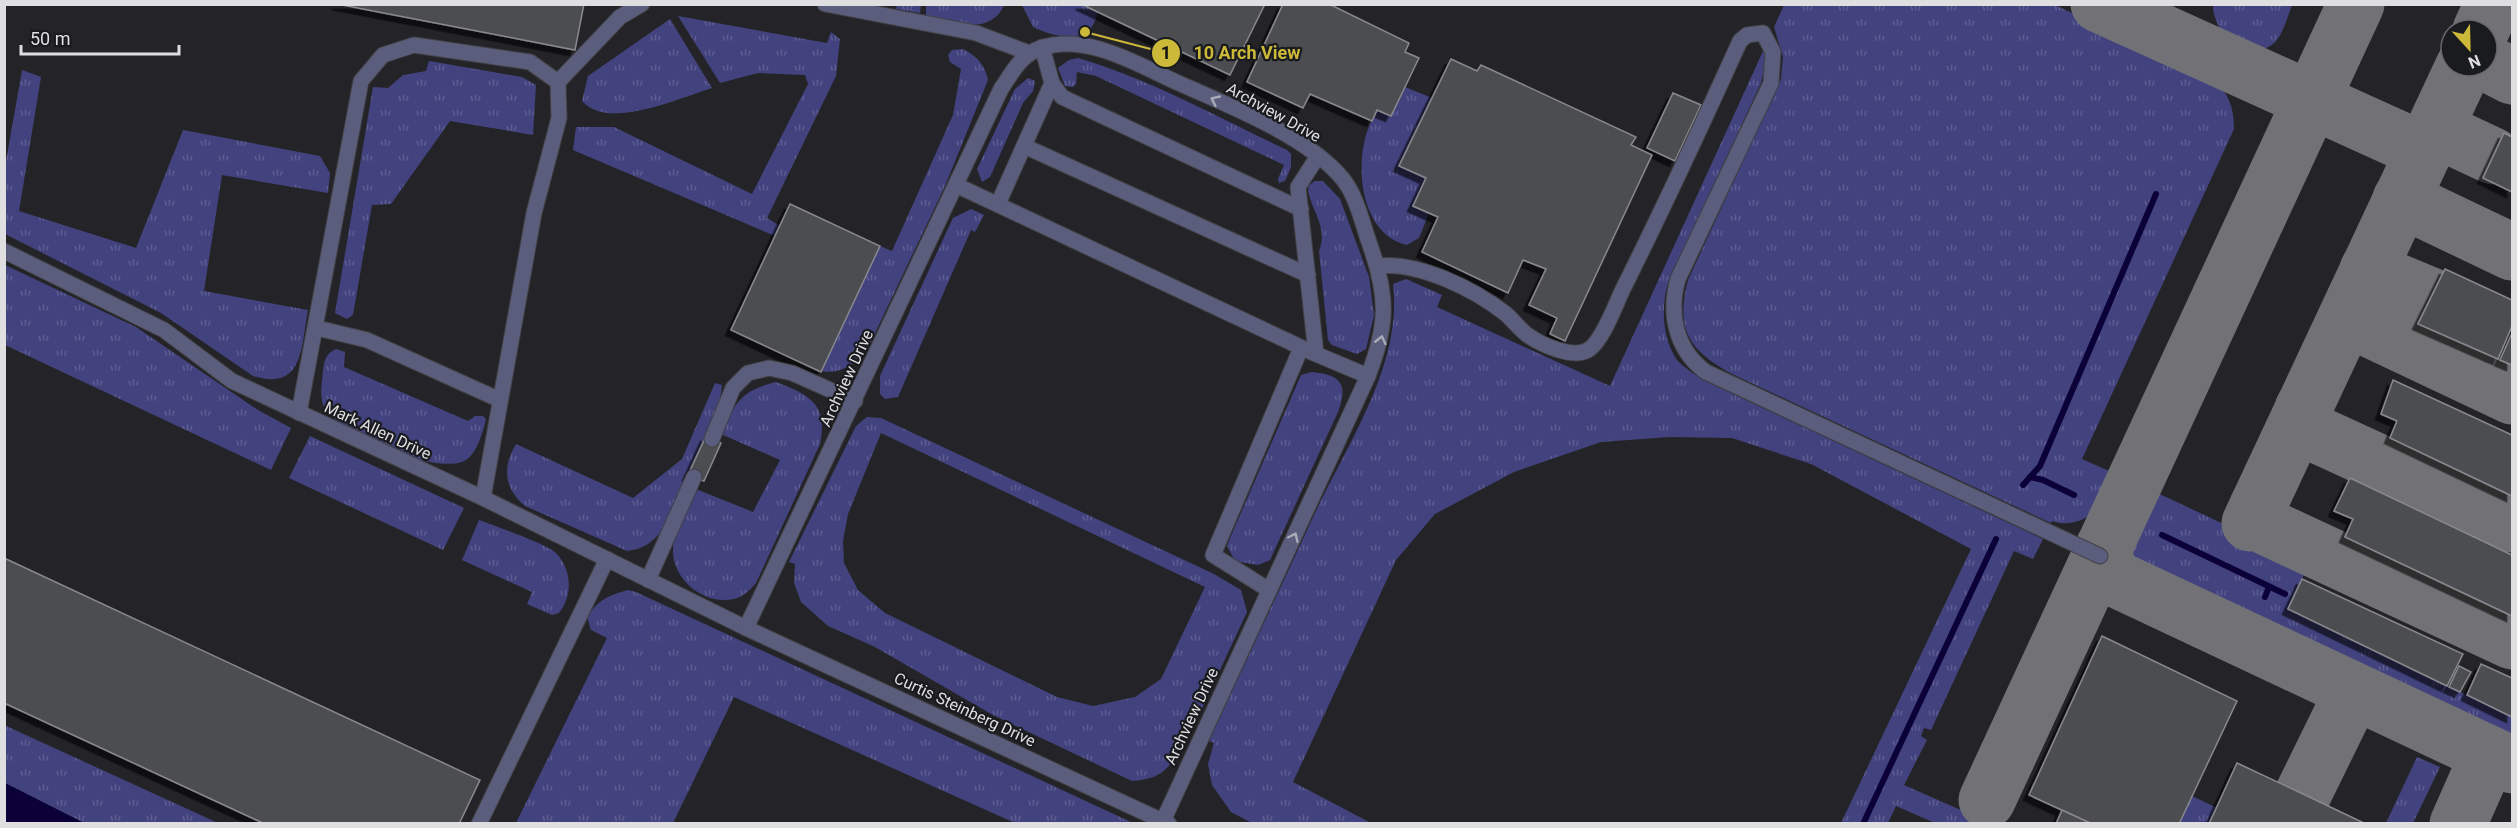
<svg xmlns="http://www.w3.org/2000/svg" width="2517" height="828" viewBox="0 0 2517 828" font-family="Roboto,sans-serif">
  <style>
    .grass { fill: url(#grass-tufts); fill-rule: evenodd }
    .water { fill: #0c0039 }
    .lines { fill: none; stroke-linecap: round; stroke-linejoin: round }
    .stream { stroke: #0c0039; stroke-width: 6 }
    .taxiway { stroke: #727276; stroke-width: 57 }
    .building { fill: #4c4d51; stroke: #88898e; stroke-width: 1.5; filter: url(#shadow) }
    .minor-casing { stroke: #424246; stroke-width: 17 }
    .minor { stroke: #5a5d7b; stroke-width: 15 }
    .oneway { stroke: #aaabb9 }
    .labels { text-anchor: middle; stroke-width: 4.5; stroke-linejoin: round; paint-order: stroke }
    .street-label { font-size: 16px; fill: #dfdfe2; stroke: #1a1b1f }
    .leader { fill: none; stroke: #ccb939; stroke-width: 2 }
    .callout-dot { fill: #ccb939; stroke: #1a1b1f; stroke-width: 2 }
    .mark-label { font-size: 18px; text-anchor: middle; font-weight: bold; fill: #111 }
    .callout-label { font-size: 18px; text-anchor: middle; font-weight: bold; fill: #ccb939; stroke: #1a1b1f; stroke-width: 4.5; stroke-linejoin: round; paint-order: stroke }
  </style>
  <defs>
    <pattern id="grass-tufts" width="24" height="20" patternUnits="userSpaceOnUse" patternTransform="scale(1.5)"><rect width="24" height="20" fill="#42427f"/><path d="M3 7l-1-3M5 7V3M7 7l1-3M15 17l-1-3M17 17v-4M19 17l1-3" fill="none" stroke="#5d5d91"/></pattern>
    <filter id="shadow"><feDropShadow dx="-5.5" dy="5.5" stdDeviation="0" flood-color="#0009"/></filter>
  </defs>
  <rect width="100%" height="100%" fill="#242428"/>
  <g class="grass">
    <polygon points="897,5 897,4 921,5 920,13 896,9"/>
    <path d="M926,5h78c-12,30 -54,20 -78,10z"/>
    <path d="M1022,5h59l17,7c-2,6 -4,13 -9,18 -13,13 -42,4 -56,-3z"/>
    <path d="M1784,5h271l160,75c14,15 19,28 19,49l-152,330 36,16c-4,8 -8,24 -15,31 -13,12 -33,22 -51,15l-1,2 -319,-149c-43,-23 -57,-45 -44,-94l93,-201 2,-22 -9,-30z"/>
    <path d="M2213,5v-1l79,1c-4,10 -9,30 -18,38 -27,23 -61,-10 -61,-38z"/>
    <polygon points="678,16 827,43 831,32 840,39 836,76 767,218 780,226 775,236 573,150 576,127 614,127 752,194 808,84 805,75 758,73 720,83"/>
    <path d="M670,19l42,69c-33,10 -104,43 -130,13l6,-25z"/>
    <path d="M963,49c14,7 22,16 25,31l-43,106 -78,164c-13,14 -26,25 -45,21l58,-125 12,5 61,-136 8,-46 -11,-7 -2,-7 4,-5z"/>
    <path d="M1764,49l2,12 -5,22 -93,200c-7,24 -6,55 9,77 6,7 18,14 26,20l340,159 -10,20 -19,-8 -83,179 -7,-2 -3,8 6,4 -23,45 86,38h-55l-39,-17 -8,17h-47l130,-274 -160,-85 -79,-26 -63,-1 -68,5 -87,30 -79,42 -39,46 -103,222 78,41h-119l-21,-11 -19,-27 -4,-21 6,-21 -5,-2c35,-76 71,-152 106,-228 33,-70 88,-150 78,-229l13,-5 36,16 -5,12 173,79z"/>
    <path d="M1078,58c72,21 141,60 209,92l4,4v13l-6,14 -6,2 -1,-4 6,-14 -188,-89 -19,-4 -1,12 -3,3 -8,-1 -7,-18 11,-8z"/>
    <polygon points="429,61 522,77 536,85 533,135 450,121 391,204 372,205 353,315 347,319 335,313 373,87 388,88 403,75 426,71"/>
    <path d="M22,70l19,7 -22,134 117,37 47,-118 137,26 10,17 -2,20 -106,-18 -18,116 104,19c-7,36 -4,82 -55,66l-92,-63 -156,-79v-67z"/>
    <polygon points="1028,78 1035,81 1033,91 1023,103 990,177 982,182 977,169 1015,89"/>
    <path d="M1405,87l27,11 -32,68 26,12 -13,27 16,8 -10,25 -12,7c-51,-11 -56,-97 -30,-134 6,-10 19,-17 28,-24z"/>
    <path d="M1315,181h8l17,18 29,78 5,38 -8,34 -9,5 -25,-9 -4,-5 -9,-89c9,-23 -6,-38 -11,-60l1,-6z"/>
    <polygon points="971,209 984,215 975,232 971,230 898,397 885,399 880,394 880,376 953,218"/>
    <polygon points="5,265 136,327 258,410 291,428 271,470 5,345"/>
    <path d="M336,349l9,3 -1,15 124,54 7,-5h8l3,3c-3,13 -9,34 -20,41 -28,17 -128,-26 -142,-53 -5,-12 -2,-24 -1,-36 1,-10 3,-18 13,-22z"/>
    <path d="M1312,372c30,3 36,13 26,40l-68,148 -12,5 -23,-4 -8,-15 3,-8 71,-163z"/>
    <path d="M776,382c34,13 52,22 44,62l-64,139c-6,7 -13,14 -22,16 -30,7 -62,-20 -61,-49 0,-22 14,-42 23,-61l57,23 27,-52 -59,-26c15,-32 19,-43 55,-52z"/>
    <path d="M715,383l7,2 -3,22 -58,125c-11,12 -18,17 -34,19l-102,-45c-21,-18 -23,-38 -9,-62l117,54 49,-39z"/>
    <path d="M867,417l14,1 333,156 27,16 6,22 -56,120 -3,-1c-15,30 -19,48 -56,50l-139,-66 -118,-68 -47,-21 -27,-24 -7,-19 1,-19 -6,-2 67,-136zM881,433l324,154 -44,92 -26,18 -42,9 -36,-9 -172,-84 -27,-23 -14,-27 -1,-22 5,-27z"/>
    <polygon points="310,436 464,508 443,550 289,478"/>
    <polygon points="2151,490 2309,564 2288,609 2512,717 2512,735 2128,555"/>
    <path d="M479,520c16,6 68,24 77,33 16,17 17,42 3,60l-7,2 -25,-11 5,-12 -70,-32z"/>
    <path d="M628,590l8,2 497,231h-118l-281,-126 -61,126h-157l91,-185 -16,-8 -4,-13c11,-17 22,-22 41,-27z"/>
    <polygon points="4,725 218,823 84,823 5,783"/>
    <polygon points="2417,757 2440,767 2413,823 2386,823"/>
    <polygon points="2192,796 2217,808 2209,823 2179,824"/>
  </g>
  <polygon class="water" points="5,783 84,823 5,823"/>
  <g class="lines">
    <g class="stream">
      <polyline points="2030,477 2043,480 2074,495"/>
      <polyline points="2023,485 2040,466 2156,194"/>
      <polyline points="2162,535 2285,594"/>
      <polyline points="2265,597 2269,587"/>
      <polyline points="1863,824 1996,539"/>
    </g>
    <g class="taxiway">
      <polyline points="2099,4 2424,151"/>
      <polyline points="2481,30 2493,4"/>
      <polyline points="2487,63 2512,76"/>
      <polyline points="2435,129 2493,156"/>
      <polyline points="2401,199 2512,252"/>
      <polyline points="2368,270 2431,296"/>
      <polyline points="2355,299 2357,313 2368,328 2512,396"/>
      <polyline points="2303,409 2306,421 2316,434 2512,524"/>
      <polyline points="2258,506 2261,521 2267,527 2512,641"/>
      <polyline points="2250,523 2464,66"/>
      <polyline points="2104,547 2106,565 2114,578 2512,765"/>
      <polyline points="2303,794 2353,692"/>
      <polyline points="1987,800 2356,4"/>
      <polyline points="2458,824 2489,754"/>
    </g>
  </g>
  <g class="building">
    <polygon points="337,4 584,4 575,50"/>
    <polygon points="1081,4 1265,4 1230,75"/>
    <polygon points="1283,4 1329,4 1409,43 1405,52 1419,58 1391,116 1377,110 1372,121 1310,94 1303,108 1247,82"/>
    <polygon points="1451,59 1477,71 1481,65 1636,137 1631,145 1652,155 1565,341 1550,334 1557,318 1529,305 1546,269 1523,260 1508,293 1422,252 1438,217 1413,206 1426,178 1399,166"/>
    <polygon points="1673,93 1701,105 1675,161 1647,148"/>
    <polygon points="2504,133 2512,137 2512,192 2483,178"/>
    <polygon points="790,204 880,246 821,372 731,330"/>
    <polygon points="2445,269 2512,300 2512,326 2498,359 2418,324"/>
    <polygon points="2512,333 2512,365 2500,360"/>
    <polygon points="2393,380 2512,435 2512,496 2390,438 2397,421 2381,414"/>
    <polygon points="706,436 721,443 704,481 688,475"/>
    <polygon points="2350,478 2512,555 2512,616 2345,537 2353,519 2334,511"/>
    <polygon points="4,558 480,780 459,824 265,824 4,703"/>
    <polygon points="2302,579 2463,654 2447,686 2288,609"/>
    <polygon points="2102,636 2237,701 2179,824 2092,824 2029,795"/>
    <polygon points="2481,664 2512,678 2512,717 2467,695"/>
    <polygon points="2459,666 2471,672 2460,692 2449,687"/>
    <polygon points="2237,763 2303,794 2366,824 2209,824"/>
    <polygon points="2062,810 2092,824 2056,824"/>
  </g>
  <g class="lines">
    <defs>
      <g id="minor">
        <polyline points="825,4 976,33 1029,53"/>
        <polyline points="1042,47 1052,83 1062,97 1301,209"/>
        <polyline points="558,82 620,17 642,4"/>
        <polyline points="1024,146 1308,275"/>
        <polyline points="956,185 1311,352 1368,376"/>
        <polyline points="998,204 1052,83"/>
        <polyline points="4,251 164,330 232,381 483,498 746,628 1169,824"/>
        <path d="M1377,266c41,-5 97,23 129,48 8,7 14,16 23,22 13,9 44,23 59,14 14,-8 27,-44 34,-59 41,-82 80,-166 118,-250l7,-6 16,-2 10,19 -2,31 -93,196c-10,35 -2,71 28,93l394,184"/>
        <polyline points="317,328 367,340 500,400"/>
        <polyline points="1316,354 1298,187 1318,156"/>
        <polyline points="299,413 361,81 383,55 414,45 530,62 558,82 559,118 534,213 483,498"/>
        <polyline points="712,439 733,388 748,373 769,368 792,373 855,401"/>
        <polyline points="648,580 694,477"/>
        <polyline points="1269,590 1213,555 1301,348"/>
        <path d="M746,628l255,-539c11,-16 20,-35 40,-41 44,-15 94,15 133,33 51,23 132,54 168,97 15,18 20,45 28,67 18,51 18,80 -2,131l-205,445"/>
        <polyline points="479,824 607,559"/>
      </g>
    </defs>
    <use href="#minor" class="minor-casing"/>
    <use href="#minor" class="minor"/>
  </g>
  <defs><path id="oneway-chevron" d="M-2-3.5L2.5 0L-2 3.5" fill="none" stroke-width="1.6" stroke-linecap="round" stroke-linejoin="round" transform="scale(1.5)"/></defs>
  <g class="oneway">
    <use href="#oneway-chevron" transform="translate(1215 100) rotate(-155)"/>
    <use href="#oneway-chevron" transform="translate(1381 340) rotate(-77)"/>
    <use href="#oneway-chevron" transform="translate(1294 537) rotate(-65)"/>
  </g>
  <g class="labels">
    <g class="street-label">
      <text transform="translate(1274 112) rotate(29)" y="6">Archview Drive</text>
      <text transform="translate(846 378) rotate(-65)" y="6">Archview Drive</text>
      <text transform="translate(378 430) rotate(25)" y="6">Mark Allen Drive</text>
      <text transform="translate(965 709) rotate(25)" y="6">Curtis Steinberg Drive</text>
      <text transform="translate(1191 716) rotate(-65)" y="6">Archview Drive</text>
    </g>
  </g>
  <path class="leader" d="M1085 32L1166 53"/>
  <g class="callout-dot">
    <circle cx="1085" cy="32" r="6"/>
    <circle cx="1166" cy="53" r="15"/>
  </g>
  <g class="mark-label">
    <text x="1166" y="59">1</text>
  </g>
  <g class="callout-label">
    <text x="1247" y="59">10 Arch View</text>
  </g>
  <rect width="2517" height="828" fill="none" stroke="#dfdfe2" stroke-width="12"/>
  <g transform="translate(2469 48) rotate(158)"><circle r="28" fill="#1a1b1f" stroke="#69696d" stroke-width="1.5"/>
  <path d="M0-4.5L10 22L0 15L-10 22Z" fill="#ccb939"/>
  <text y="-9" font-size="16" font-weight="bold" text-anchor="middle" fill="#dfdfe2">N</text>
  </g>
  <path d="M21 45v9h158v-9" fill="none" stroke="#dfdfe2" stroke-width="3"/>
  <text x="30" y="45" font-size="18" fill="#dfdfe2" stroke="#1a1b1f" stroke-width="4.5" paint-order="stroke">50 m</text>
</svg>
